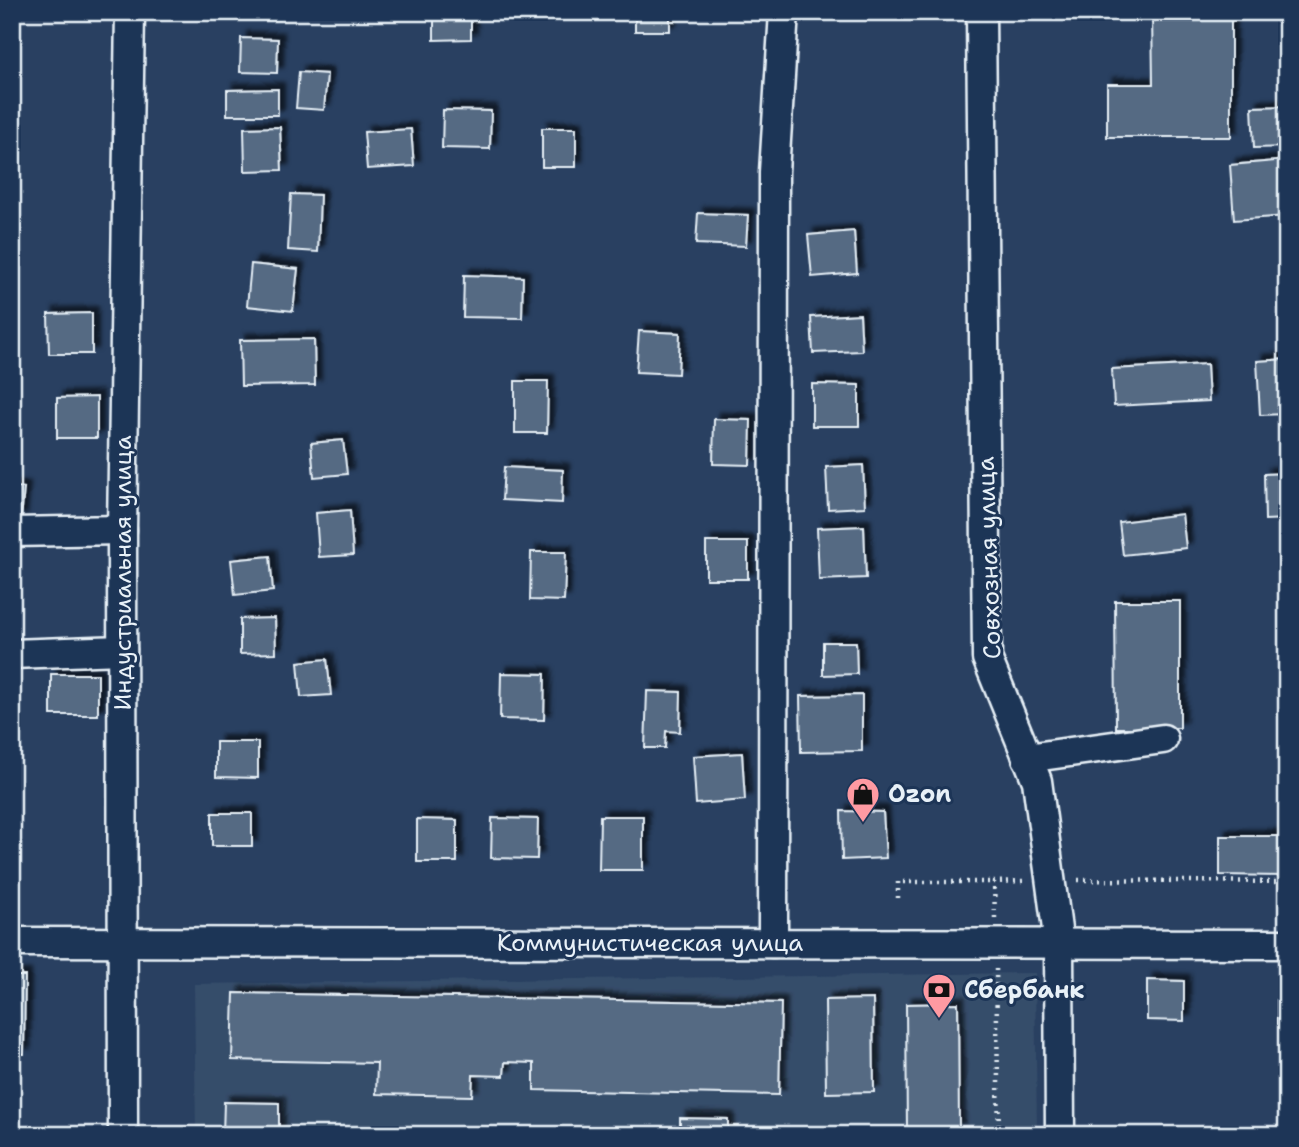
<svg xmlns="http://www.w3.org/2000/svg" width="1299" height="1147" viewBox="0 0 1299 1147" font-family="'Shantell Sans',sans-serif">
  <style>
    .built { fill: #364d6b }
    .building { fill: #556a83; stroke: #e8f1f8; stroke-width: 2; filter: url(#shadow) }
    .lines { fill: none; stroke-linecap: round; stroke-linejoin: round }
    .minor-casing { stroke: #e8f1f8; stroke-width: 33 }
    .path { stroke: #e8f1f8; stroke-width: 4.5; stroke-dasharray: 2 5; stroke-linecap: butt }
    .minor { stroke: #1d3557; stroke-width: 28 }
    .labels { text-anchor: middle; stroke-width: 6; stroke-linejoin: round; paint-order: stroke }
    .street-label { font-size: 24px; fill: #e8f1f8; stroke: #1d3557 }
    .poi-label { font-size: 24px; font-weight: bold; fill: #e8f1f8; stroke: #1d3557; text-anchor: start }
  </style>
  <defs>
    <filter id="shadow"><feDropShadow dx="6" dy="-6" stdDeviation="2" flood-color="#0009"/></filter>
  </defs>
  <rect width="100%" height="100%" fill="#294061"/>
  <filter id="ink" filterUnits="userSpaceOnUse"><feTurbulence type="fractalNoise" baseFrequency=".0143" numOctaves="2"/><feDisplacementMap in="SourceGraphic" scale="14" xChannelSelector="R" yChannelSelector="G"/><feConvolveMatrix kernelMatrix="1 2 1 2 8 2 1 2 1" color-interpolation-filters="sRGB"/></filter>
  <g filter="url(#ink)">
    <polygon class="built" points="1035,973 1037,1135 196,1135 194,984"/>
    <g class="building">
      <rect x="244" y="12" width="36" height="7"/>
      <polygon points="434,12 471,12 471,39 434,40"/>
      <rect x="635" y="12" width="35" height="19"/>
      <rect x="795" y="12" width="62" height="6"/>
      <polygon points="1152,12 1231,12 1231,137 1107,137 1107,84 1153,84"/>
      <polygon points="241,38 278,39 277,73 240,72"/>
      <polygon points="299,72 327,74 324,110 296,108"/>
      <polygon points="278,89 278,115 227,115 227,90"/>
      <polygon points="1287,106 1287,147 1254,148 1252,107"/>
      <polygon points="443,110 491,111 490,149 442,148"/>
      <polygon points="280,127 282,170 245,171 244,128"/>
      <rect x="542" y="128" width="34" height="39"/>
      <polygon points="411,129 414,166 367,169 364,132"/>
      <polygon points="1287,160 1287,216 1234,220 1230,165"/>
      <polygon points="291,194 320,195 318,252 288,250"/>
      <polygon points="698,213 748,215 746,246 696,244"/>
      <polygon points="854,231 857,273 812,277 808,235"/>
      <polygon points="251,264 298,269 293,311 247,306"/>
      <polygon points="464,275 523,277 522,318 463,317"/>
      <polygon points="92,313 92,354 49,354 48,314"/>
      <polygon points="860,314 862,351 813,353 811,317"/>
      <polygon points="639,331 680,333 678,374 636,372"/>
      <polygon points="314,339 315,385 241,386 240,340"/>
      <polygon points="1287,359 1287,414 1260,415 1257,361"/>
      <polygon points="1207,364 1209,401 1114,406 1112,369"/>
      <polygon points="515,381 548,381 547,433 515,433"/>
      <polygon points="812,384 859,385 859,426 812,426"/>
      <polygon points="97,397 97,438 57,438 57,398"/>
      <polygon points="714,419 751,420 750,465 713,464"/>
      <polygon points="343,440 347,474 314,477 311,443"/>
      <polygon points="863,465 865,507 828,509 826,467"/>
      <polygon points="504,467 563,470 562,503 502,500"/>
      <polygon points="1287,473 1287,519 1265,520 1264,474"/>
      <polygon points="12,487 24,488 21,519 12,518"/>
      <polygon points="350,510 353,555 319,557 316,513"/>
      <polygon points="1182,514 1186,548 1123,555 1119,522"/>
      <polygon points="864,526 866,578 819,580 817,528"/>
      <rect x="706" y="542" width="42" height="37"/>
      <polygon points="531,552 566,552 564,601 530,600"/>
      <polygon points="270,556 273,591 235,595 231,560"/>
      <polygon points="1115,601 1180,601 1180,728 1116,728"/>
      <polygon points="275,618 276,653 240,654 240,619"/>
      <polygon points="823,642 856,642 857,674 823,675"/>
      <polygon points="327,659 331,695 301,697 298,662"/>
      <polygon points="501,673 545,674 544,720 500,719"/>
      <rect x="51" y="674" width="47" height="41"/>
      <polygon points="647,691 681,692 680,732 666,731 665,748 645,748"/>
      <polygon points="862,695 862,751 801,752 800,696"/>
      <polygon points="216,742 258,742 258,778 216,777"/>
      <polygon points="742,753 745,800 696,804 693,756"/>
      <polygon points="841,811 883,812 886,858 842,860"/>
      <rect x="212" y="813" width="40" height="33"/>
      <polygon points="600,816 643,816 643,870 599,870"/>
      <polygon points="1281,816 1287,816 1287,876 1220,875 1220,836 1281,836"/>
      <polygon points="492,818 538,819 537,859 491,858"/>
      <polygon points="417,819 457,820 457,862 417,862"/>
      <polygon points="12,976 25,976 24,1054 12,1054"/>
      <polygon points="1147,980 1184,981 1184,1021 1147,1020"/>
      <polygon points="1277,986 1287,987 1287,1024 1277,1024"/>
      <polygon points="234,993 781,1003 779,1095 534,1090 534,1063 505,1062 504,1076 473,1075 472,1096 376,1094 377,1063 232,1060"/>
      <polygon points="873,999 874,1092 826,1093 825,1000"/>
      <polygon points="958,1003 959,1129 907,1131 906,1004"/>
      <polygon points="224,1102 279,1103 279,1135 223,1135"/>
      <polygon points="680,1118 728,1119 728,1135 680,1135"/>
    </g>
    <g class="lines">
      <defs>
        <g id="minor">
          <polyline points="981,12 987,658 1037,781 1059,944 1060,1135"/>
          <polyline points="12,532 122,530"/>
          <polyline points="12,654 122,650"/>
          <polyline points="1027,758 1163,739"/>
          <polyline points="12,942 1287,944"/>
          <polyline points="773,943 774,172 784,12"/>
          <polyline points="123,1135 122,530 130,12"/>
        </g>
      </defs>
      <use href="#minor" class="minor-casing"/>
      <g class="path">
        <polyline points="1078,880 1287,882"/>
        <polyline points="898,898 898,882 994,882"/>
        <polyline points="995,918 994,882 1023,881"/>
        <polyline points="996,969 999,1135"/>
      </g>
      <use href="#minor" class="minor"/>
    </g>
  </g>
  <defs>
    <symbol id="shop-pin" viewBox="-11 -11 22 30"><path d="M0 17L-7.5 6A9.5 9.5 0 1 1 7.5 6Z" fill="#ff9aa2" stroke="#1d3557"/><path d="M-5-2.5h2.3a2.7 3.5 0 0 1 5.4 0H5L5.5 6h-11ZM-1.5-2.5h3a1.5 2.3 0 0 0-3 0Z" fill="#111"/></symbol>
    <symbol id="bank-pin" viewBox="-11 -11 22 30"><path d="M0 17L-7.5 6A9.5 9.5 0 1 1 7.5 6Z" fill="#ff9aa2" stroke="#1d3557"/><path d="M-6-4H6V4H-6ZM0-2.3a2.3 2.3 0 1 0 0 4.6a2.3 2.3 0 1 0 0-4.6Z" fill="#111"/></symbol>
  </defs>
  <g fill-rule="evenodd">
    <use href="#shop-pin" x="844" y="775" width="38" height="52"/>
    <use href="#bank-pin" x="920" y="971" width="38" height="52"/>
  </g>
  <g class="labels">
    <g class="street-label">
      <text transform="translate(989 558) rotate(-92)" y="8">Совхозная улица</text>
      <text transform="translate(123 573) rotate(-90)" y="8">Индустриальная улица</text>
      <text x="650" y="951">Коммунистическая улица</text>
    </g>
    <g class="poi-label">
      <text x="888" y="802">Ozon</text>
      <text x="964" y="998">Сбербанк</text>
    </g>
  </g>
  <rect width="1299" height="1147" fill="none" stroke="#1d3557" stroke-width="42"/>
  <rect x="21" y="21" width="1257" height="1105" fill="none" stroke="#e8f1f8" stroke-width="2.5" filter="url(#ink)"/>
</svg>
